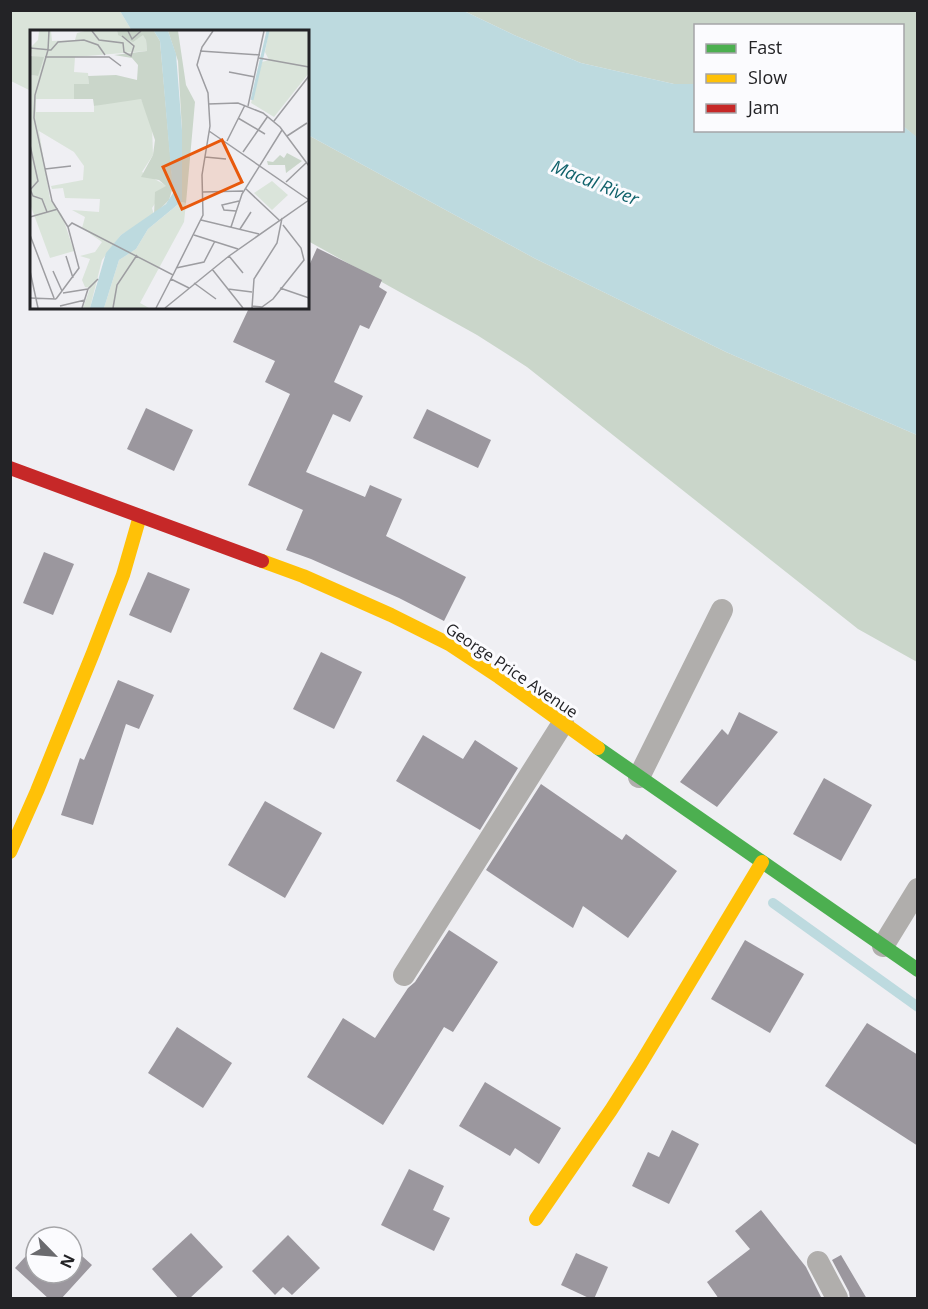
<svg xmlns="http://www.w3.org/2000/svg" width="928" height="1309" viewBox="0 0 928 1309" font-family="'Open Sans',sans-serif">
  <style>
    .green { fill: #dae4da }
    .forest { fill: #cad6ca }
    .water { fill: #bddadf }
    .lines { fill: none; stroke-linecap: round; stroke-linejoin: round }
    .stream { stroke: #bddadf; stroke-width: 10 }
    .building { fill: #9b979e }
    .lane { stroke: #b0aeac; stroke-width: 22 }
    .fast { stroke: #4caf50; stroke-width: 14 }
    .slow { stroke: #ffc107; stroke-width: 14 }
    .jam { stroke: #c62828; stroke-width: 14 }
    .labels { text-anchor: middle; stroke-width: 6; stroke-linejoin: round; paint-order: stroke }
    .street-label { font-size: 16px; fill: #232326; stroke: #fbfbfe }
    .water-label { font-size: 18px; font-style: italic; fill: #10626b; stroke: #fbfbfe }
    .inset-river { fill: none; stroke: #bddadf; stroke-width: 3 }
    .inset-road { fill: none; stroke: #9d9da1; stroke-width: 1.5 }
    .view { fill: #e8590c; fill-opacity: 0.15; stroke: #e8590c; stroke-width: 3 }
    .inset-edge { fill: none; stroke: #232326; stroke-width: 3 }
  </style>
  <rect width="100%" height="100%" fill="#efeff3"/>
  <polygon class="green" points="10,11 120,11 132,31 32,32 31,91 11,81"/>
  <g class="forest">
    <polygon points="464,11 917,11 917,138 903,126 902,26 696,26 695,84 674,84 581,63 514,35"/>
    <polygon points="308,135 534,258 726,352 917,435 917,662 858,629 527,367 477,335 308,241"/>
  </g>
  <polygon class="water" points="120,11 464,11 514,35 581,63 674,84 695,84 696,130 902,130 903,126 918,138 917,435 726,352 534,258 308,135 308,32 132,31"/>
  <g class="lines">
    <polyline class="stream" points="773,903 918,1007"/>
  </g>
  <g class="building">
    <polygon points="317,248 382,280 379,287 387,292 369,329 360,325 334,382 363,396 350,422 333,414 306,472 365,497 370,485 402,499 386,536 466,577 444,621 399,598 311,559 286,550 303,510 248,485 290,394 265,382 275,361 233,342 249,308 308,308 308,268"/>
    <polygon points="146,408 193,430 174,471 127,449"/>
    <polygon points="427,409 491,440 478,468 413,438"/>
    <polygon points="44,552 74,564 53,615 23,603"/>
    <polygon points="148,572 190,589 171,633 129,615"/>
    <polygon points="321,652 362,672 334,729 293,709"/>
    <polygon points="118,680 154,695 139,729 126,724 93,825 61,815 80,758 84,760"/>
    <polygon points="739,712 778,732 717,807 680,782 722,729 728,735"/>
    <polygon points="423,735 463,759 475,740 518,768 480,830 396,781"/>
    <polygon points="824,778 872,805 841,861 793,834"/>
    <polygon points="541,784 622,840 626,834 677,871 628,938 583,906 573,928 486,870"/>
    <polygon points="265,801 322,833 285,898 228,865"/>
    <polygon points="449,930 498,962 453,1032 444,1027 383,1125 307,1077 343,1018 375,1038 408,988 415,982"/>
    <polygon points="745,940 804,974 770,1033 711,999"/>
    <polygon points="867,1023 918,1055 918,1146 825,1086"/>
    <polygon points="177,1027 232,1063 203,1108 148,1073"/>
    <polygon points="485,1082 561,1128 539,1164 515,1148 510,1156 459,1126"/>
    <polygon points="672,1130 699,1144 669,1204 632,1186 648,1152 659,1157"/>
    <polygon points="409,1169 444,1186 433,1210 450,1218 434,1251 381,1225"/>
    <polygon points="761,1210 806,1267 822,1299 719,1299 707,1282 750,1249 735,1231"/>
    <polygon points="191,1233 223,1267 189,1299 179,1299 152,1269"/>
    <polygon points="288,1235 320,1268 292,1295 283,1287 275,1295 252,1271"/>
    <polygon points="36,1245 36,1273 72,1273 72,1247 92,1265 61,1299 49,1299 15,1268"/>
    <polygon points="576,1253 608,1267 594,1299 591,1299 561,1285"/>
    <polygon points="841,1255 867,1299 850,1299 849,1292 832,1260"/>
  </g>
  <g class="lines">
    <g class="lane">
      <polyline points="639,777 722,610"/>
      <polyline points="883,946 918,889"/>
      <polyline points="404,975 563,723"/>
      <polyline points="818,1262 837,1298"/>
    </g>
    <polyline class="fast" points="598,748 918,970"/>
    <g class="slow">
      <polyline points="262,561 303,576 391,615 449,644 499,677 598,748"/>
      <polyline points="10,852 37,791 93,653 123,575 140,516"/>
      <polyline points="536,1219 611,1110 641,1063 762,862"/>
    </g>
    <polyline class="jam" points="10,468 262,561"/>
  </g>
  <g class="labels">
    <g class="street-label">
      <text transform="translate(512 670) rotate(34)" y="6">George Price Avenue</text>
    </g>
    <g class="water-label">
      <text transform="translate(595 183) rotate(22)" y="6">Macal River</text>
    </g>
  </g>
  <g transform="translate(30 30)">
    <rect width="279" height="279" fill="#efeff3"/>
    <path d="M9,1h12l1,10 23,-1 2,-7 8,-2h32l1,4h26l2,5 1,11 -72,6 -1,15 14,1 1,11h-15v15h-38v13h58v-6l19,-6 28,-1 11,26 1,30 -11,17 25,14 -15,22 2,7 -33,20 -19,25 -12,48h-7l7,-20 -5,-1 -3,-7 8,-21 -10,-3 15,-4 7,-10 -20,-14 3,-11 -13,-7 27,2 1,-13 -35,-1 -2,-10 -11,1 -1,-3 32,-6 1,-14 -10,-14 -35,-21 11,68 12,16 12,36 -24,7 -20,-54v-129l8,1 -8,-28 8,-8zM239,1h40v42l-35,44 -23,-14 11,-41 7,-2 -4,-8zM242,151l16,14 -16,15 -18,-17zM151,172l5,1 -2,19 -44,81 9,5h-45l15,-48 17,-11 12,-20z" fill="#dae4da"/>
    <path d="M87,1h37l6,10 13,146 -4,13 -15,15 1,-23 11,-6 -7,-6 -18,-3 12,-22 2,-15 -14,-41 -47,7 -1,-7h-19v-15h15l-1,-8 28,-1 21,5 1,-15 -6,-7 -18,-3 33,-4 -1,-11 -3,-5 -10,7 -15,-7zM138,1h10l8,54 9,17 -9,101 -5,-1 1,-72 -4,-69zM0,26l14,1 -6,19 -8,-1zM257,123l15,8 -16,12 -1,-8h-17l-1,-4 6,1 7,-7 4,3z" fill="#cad6ca"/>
    <path d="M124,1h14l8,23 6,76v71l-34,28 -12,20 -17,11 -15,48h-14l16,-55 15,-18 45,-31 7,-11 -13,-152z" fill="#bddadf"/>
    <path class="inset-river" d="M222,70l16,-69"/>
    <path class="inset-road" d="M19,1l-1,19 -13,45 -1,23 18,83 16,26M62,1l7,9 24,3 1,9 7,4 3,-10 -12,-10M98,1l4,8 9,-8M0,18l21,2 7,-8 26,-2 14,5 7,10M170,21l60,4M15,27h64l12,9M229,28l50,9M199,42l26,5M178,74l30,-1 25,10 17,14 29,39M218,76l16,-75M279,77v19M208,88l27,16M244,91l35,-45M179,101l100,69M257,106l20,-13M197,111l18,-36M0,115l8,36 -8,9M213,122l25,-36M175,127l21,2M15,139l26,-3M256,152l20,-19M215,158l34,32M0,159l3,7 9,3 5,13M173,162l40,-1M206,181l-12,-1 -2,-5 17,-4M0,187l28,-8M171,190l58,14M201,197l11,-33 40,-64M210,199l11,-17M0,205l24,63M164,205l44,14M36,226l7,22M199,226l14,17M146,238l28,-6 11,-21M182,239l31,39M0,241l8,37M23,241l9,20M141,249l18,9M164,253l22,16M250,258l29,10M198,259l24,3M33,263l25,-4M0,268l26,1M26,269l23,-31 -11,-41 4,-4 101,52 30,-60 -1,-40 8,-49 -2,-33 -11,-28 5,-18 11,-16M30,276l25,-6M222,276l10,1 11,-8 31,-39 -3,-12 -18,-23M52,278l6,-19 10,-10M83,278l4,-23 20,-30M126,278l17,-33M135,278l64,-52 80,-56M222,278l2,-29 23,-36 5,-25"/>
    <path class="view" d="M192,110l20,42 -60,27 -19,-42z"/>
    <rect width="279" height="279" class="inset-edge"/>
  </g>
  <rect width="928" height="1309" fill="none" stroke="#232326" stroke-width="24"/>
  <rect x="694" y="24" width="210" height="108" fill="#fbfbfe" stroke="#a5a5a8" stroke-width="1.5"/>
  <rect x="706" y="44" width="30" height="9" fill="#4caf50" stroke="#a5a5a8" stroke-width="1.5"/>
  <text x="748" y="54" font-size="18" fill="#232326">Fast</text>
  <rect x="706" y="74" width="30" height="9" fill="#ffc107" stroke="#a5a5a8" stroke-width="1.5"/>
  <text x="748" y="84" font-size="18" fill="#232326">Slow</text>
  <rect x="706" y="104" width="30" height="9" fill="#c62828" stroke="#a5a5a8" stroke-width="1.5"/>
  <text x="748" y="114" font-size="18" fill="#232326">Jam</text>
  <g transform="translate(54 1255) rotate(115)"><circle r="28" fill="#fbfbfe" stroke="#a5a5a8" stroke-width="1.5"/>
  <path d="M0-4.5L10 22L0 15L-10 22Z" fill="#6a6a6e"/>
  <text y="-9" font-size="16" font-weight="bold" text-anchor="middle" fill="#232326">N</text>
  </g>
</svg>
